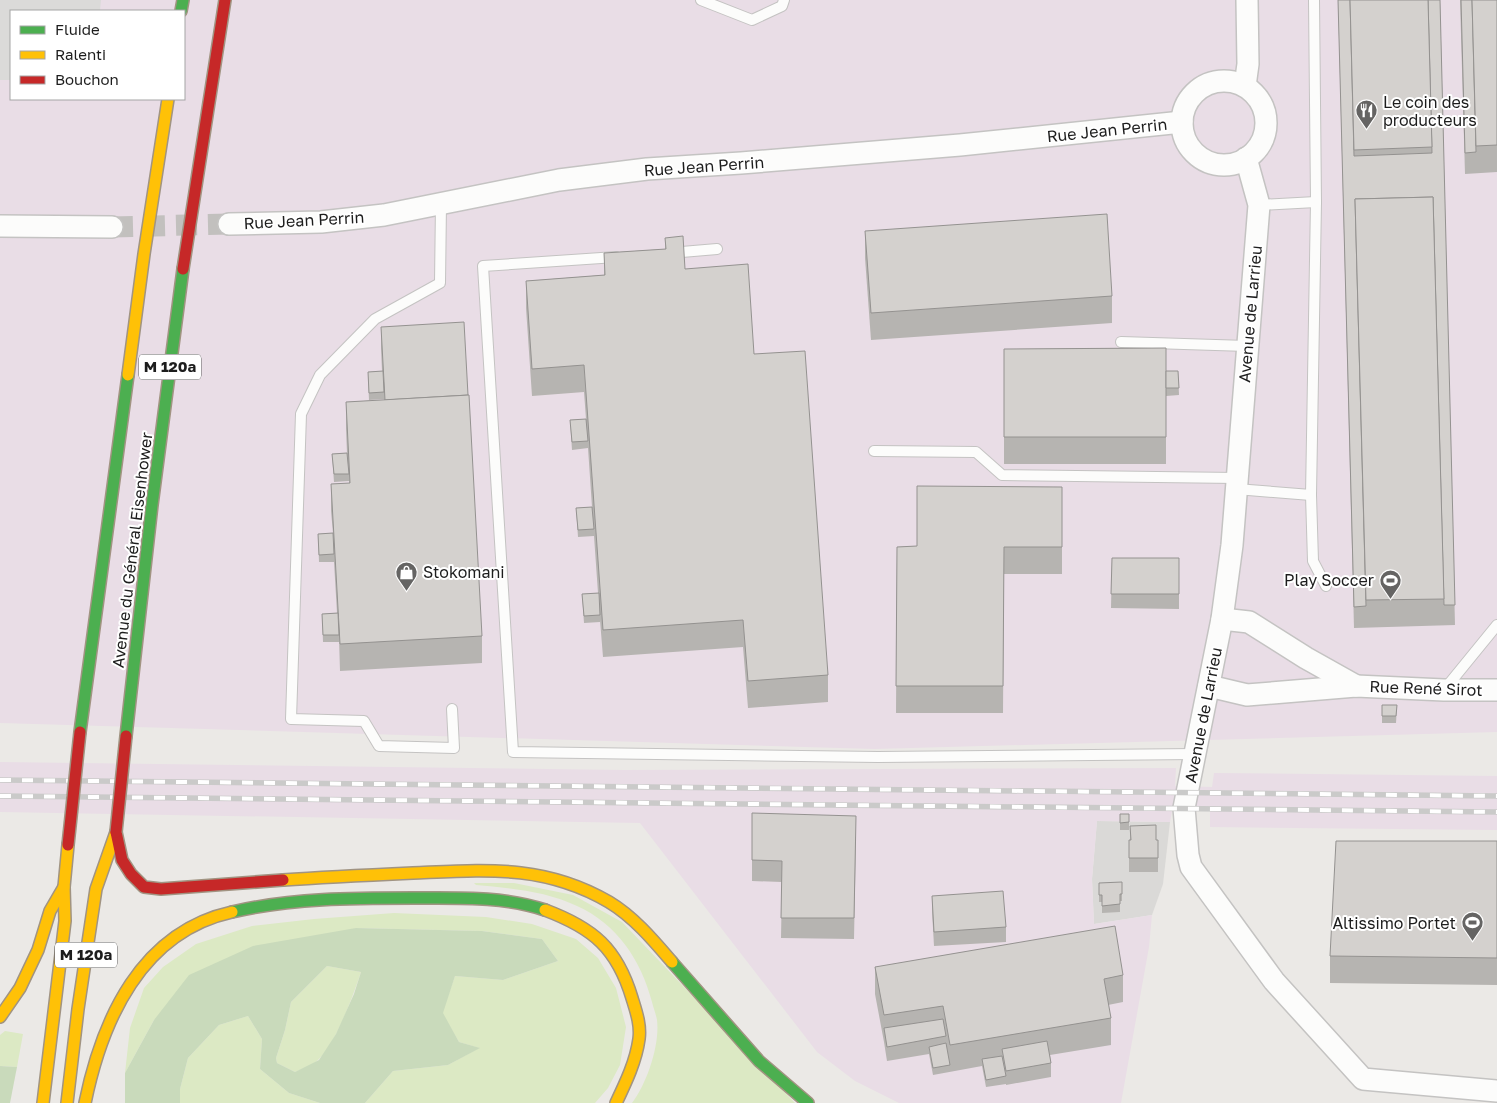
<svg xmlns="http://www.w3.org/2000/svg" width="1497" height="1103" viewBox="0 0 1497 1103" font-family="'Golos Text',sans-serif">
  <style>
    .residential { fill: #dad9d7 }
    .industrial { fill: #e9dde6; fill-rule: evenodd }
    .grass { fill: #dce9c4 }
    .forest { fill: #c9dabb; fill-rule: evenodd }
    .parking { fill: #dbdad9 }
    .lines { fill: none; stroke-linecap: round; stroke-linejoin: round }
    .street-tunnel { stroke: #c2c0be; stroke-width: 21; stroke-dasharray: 21 11; stroke-linecap: butt }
    .lane-casing { stroke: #c4c3c2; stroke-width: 12 }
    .street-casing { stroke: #c4c3c2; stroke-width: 24 }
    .fast-casing { stroke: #a19482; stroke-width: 14 }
    .slow-casing { stroke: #a19482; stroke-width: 14 }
    .jam-casing { stroke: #a19482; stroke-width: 14 }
    .lane { stroke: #fcfcfb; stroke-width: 10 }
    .street { stroke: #fcfcfb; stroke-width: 21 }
    .fast { stroke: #4caf50; stroke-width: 11 }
    .slow { stroke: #ffc107; stroke-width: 11 }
    .jam { stroke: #c62828; stroke-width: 11 }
    .rail-casing { stroke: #cacac9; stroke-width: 5.5 }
    .rail { stroke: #fff; stroke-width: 4; stroke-dasharray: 11; stroke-linecap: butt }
    .jam-bridge-casing { stroke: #a19482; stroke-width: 14; stroke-linecap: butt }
    .jam-bridge { stroke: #c62828; stroke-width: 11 }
    .wall { fill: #b6b4b1 }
    .building { fill: #d4d1ce; stroke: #949290 }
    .labels { text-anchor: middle; stroke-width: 4; stroke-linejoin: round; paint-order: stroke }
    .shield { fill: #fff; stroke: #616161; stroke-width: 1 }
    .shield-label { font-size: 15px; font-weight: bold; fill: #1d1d1d }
    .poi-label { font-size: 16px; fill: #1d1d1d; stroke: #fff; text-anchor: start }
    .street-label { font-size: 16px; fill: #1d1d1d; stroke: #fff }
  </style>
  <rect width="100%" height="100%" fill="#ebe9e6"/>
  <polygon class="residential" points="1097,821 1170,822 1163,884 1152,915 1094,924 1092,879"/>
  <g class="industrial">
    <path d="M0,0h1497v732l-622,17 -875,-26zM11,11h173v88h-173z"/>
    <polygon points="0,762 624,770 1176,768 1175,786 1212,787 1214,773 1497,776 1497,830 1210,827 1210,811 1172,811 1170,822 1097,821 1092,879 1094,924 1152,915 1149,947 1121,1103 899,1103 855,1081 817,1052 640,823 0,812"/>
  </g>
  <g class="grass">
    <path d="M474,883h40l59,12 49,27 173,181h-163c15,-20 28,-58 25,-83 -1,-6 -4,-13 -5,-18 -11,-42 -35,-78 -75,-96 -31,-15 -67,-18 -101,-21z"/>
    <polygon points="394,913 486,917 532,924 576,939 598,958 616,988 626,1027 620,1065 608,1088 595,1103 365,1103 393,1071 448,1065 479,1048 459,1042 442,1013 455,976 503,980 558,961 542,939 482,931 356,928 154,1020 125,1073 130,1028 144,988 163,967 196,944 252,926 314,919"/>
    <path d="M327,966l34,6c-8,24 -24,69 -42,87 -6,6 -16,10 -24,13l-18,-9 -1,-5 9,-28 6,-28z"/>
    <polygon points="248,1016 262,1039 260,1069 289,1093 320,1103 180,1103 180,1089 188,1058 219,1025"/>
    <polygon points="5,1031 23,1034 17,1067 0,1066 0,1035"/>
  </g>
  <g class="forest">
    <path d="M356,928l126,3 60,8 16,22 -55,19 -48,-4 -12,37 16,29 21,6 -32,17 -55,6 -28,32h-45l-31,-10 -29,-24 2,-30 -14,-23 -29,9 -31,33 -8,31v14h-55v-30l29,-53 35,-45 64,-29zM327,966l34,6 -7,22 -18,40 -17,26 -24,12 -18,-9 -1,-5 9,-28 6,-28z"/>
    <polygon points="0,1066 17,1067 10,1103 0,1103"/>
  </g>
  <polygon class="parking" points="0,0 101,0 100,11 11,11 11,17 10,17 11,80 0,80"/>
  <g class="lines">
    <polyline class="street-tunnel" points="112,227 229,224"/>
    <defs>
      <g id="lane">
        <polyline points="701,0 752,20 782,6 784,0"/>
        <polyline points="1314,0 1316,202 1311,495 1313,561 1326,586"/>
        <polyline points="441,204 440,283 375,319 320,375 301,414 291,719 364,721 379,746 454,748 452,709"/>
        <polyline points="1259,205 1316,202"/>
        <polyline points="670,253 717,249"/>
        <polyline points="616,257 483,266 513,752 878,757 1195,754"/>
        <polyline points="1121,342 1247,346"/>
        <polyline points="874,451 976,452 1002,475 1237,478"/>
        <polyline points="1236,489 1311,495"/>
        <polyline points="1444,690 1497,625"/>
      </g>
      <g id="street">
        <circle cx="1224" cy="123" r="42"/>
        <polyline points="1245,86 1248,64 1247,0"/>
        <polyline points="1246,158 1259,205 1232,545 1222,619 1184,808 1188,855 1191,867 1274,981 1363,1079 1497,1091"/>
        <polyline points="229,224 321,222 384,215 559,180 647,169 741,163 960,145 1182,122"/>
        <polyline points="0,226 112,227"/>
        <polyline points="1222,619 1249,622 1306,658 1356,686"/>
        <polyline points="1209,686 1247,695 1356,686 1444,690 1497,690"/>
      </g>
      <g id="fast">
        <polyline points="181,11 183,0"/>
        <polyline points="80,732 128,375"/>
        <polyline points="126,736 152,505 183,269"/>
        <path d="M232,912c60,-14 121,-14 182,-14 44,0 89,-2 131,12"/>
        <polyline points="672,962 759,1061 808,1103"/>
      </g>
      <g id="slow">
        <polyline points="128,375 144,254 168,99"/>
        <path d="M283,880c43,-3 86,-5 130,-7 72,-3 131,-9 196,29 25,15 45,39 63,60"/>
        <path d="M545,910c48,18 72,38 87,88 4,13 9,27 7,41 -3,22 -13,43 -23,64"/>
        <polyline points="0,1017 20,988 38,950 50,911 64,887"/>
        <polyline points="43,1103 65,921 64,887 68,845"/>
        <polyline points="67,1103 78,1009 96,889 116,832"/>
        <path d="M85,1103c17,-83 56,-171 147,-191"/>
      </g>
      <g id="jam">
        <polyline points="183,269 225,0"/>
        <polyline points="116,832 122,860 131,874 144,887 161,889 283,880"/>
      </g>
    </defs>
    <use href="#lane" class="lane-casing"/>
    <use href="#street" class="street-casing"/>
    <use href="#fast" class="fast-casing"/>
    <use href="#slow" class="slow-casing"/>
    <use href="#jam" class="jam-casing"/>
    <use href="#lane" class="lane"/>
    <use href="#street" class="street"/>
    <use href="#fast" class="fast"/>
    <use href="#slow" class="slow"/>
    <use href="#jam" class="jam"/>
    <defs>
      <g id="rail">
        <polyline points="0,780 1497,796"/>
        <polyline points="0,796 1497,812"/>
      </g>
    </defs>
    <use href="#rail" class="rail-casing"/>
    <use href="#rail" class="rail"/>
    <defs>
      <g id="jam-bridge">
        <polyline points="116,832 126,736"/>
        <polyline points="68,845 80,732"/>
      </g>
    </defs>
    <use href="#jam-bridge" class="jam-bridge-casing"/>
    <use href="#jam-bridge" class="jam-bridge"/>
  </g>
  <g class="wall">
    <polygon points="1338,0 1440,0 1455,625 1354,628"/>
    <polygon points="1460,0 1497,0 1497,172 1465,174"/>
    <polygon points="865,231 1112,296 1112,323 871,340 865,258"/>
    <polygon points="665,238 685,269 754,354 828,675 828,702 748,708 743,647 603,657 600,620 600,622 584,623 582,594 598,593 594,536 578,537 576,508 592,507 588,448 572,450 570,420 586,419 584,392 532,396 526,308 526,281 604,275 604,253 665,249"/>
    <polygon points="381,327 482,636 482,663 340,671 339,638 339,642 323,642 322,614 337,613 334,562 319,562 318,534 333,533 331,511 331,484 349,483 349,479 349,481 334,482 332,454 347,453 346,429 346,402 384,400 384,399 369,400 368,379 368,372 382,371 381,348"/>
    <polygon points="1166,348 1166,464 1004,464 1004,349"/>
    <polygon points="1166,371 1178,371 1179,395 1166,396"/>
    <polygon points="1062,487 1062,574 1004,574 1003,713 896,713 897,547 917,546"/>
    <polygon points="1112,558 1179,558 1179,609 1111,608"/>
    <polygon points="1382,705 1397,705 1396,723 1382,723"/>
    <polygon points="752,813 856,837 854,939 781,938 782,882 752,881"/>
    <rect x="1120" y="814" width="9" height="16"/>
    <polygon points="1130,826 1156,840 1158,840 1158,872 1129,872 1129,840 1130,840"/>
    <polygon points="1497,841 1497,985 1330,983 1330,956"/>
    <polygon points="1099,883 1122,894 1122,901 1120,901 1120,912 1102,913 1102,902 1099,902"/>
    <polygon points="932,896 1006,927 1006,942 934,946 932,911"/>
    <polygon points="875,967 1123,975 1123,1002 1108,1005 1111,1018 1111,1045 1050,1055 1051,1063 1051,1077 1006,1085 1006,1084 986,1087 982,1066 933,1075 929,1054 887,1061 884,1042 875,994"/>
  </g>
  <g class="building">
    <polygon points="1338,0 1350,0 1354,156 1432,153 1428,0 1440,0 1455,605 1444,605 1433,197 1355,199 1366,606 1354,607"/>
    <polygon points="1350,0 1428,0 1432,147 1354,150"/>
    <polygon points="1461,0 1472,0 1476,152 1465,153"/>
    <polygon points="1472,0 1497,0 1497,145 1476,146"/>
    <polygon points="1433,197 1444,599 1366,600 1355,199"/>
    <polygon points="1107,214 1112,296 871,313 865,231"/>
    <polygon points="683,236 685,269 748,264 754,354 805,351 828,675 748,681 743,620 603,630 584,365 532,369 526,281 605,275 604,253 666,249 665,238"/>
    <polygon points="464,322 468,395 385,400 381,327"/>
    <polygon points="1166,348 1166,437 1004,437 1004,349"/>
    <polygon points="383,371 384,392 369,393 368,372"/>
    <polygon points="1166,371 1178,371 1179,388 1166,388"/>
    <polygon points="469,395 482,636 340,644 331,484 350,483 346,402"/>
    <polygon points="586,419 588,441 572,442 570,420"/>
    <polygon points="347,453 349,474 334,474 332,454"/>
    <polygon points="917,486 1062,487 1062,547 1004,547 1003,686 896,686 897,547 917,546"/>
    <polygon points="592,507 594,529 578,530 576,508"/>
    <polygon points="333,533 334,554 319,555 318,534"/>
    <polygon points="1112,558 1179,558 1179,594 1111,594"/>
    <polygon points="599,593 600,615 584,616 582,594"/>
    <polygon points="338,613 339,635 323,635 322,614"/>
    <polygon points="1382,705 1397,705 1396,716 1382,716"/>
    <polygon points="752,813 856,816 854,918 781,918 782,861 752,860"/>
    <polygon points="1120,814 1129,814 1129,822 1120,823"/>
    <polygon points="1156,825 1156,840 1158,840 1158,858 1129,858 1129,840 1131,840 1130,826"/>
    <polygon points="1336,841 1497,841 1497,958 1330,956"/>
    <polygon points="1122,882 1122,894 1120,894 1120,904 1102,906 1102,895 1099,895 1099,883"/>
    <polygon points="1003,891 1006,927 934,932 932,896"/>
    <polygon points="1115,926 1123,975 1104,979 1111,1018 950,1045 943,1006 884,1015 875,967"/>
    <polygon points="943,1019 946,1036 887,1047 884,1028"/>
    <polygon points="1047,1041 1051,1063 1006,1071 1002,1049"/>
    <polygon points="946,1043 950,1065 933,1068 929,1047"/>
    <polygon points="1002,1056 1006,1076 986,1080 982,1059"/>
  </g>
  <defs>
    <symbol id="restaurant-pin" viewBox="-11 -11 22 30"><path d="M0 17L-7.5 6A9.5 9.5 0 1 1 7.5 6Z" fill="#656463" stroke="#fff"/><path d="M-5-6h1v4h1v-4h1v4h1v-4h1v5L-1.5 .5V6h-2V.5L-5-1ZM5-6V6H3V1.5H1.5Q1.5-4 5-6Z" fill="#fff"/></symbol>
    <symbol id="shop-pin" viewBox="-11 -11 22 30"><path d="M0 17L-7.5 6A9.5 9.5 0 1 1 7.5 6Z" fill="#656463" stroke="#fff"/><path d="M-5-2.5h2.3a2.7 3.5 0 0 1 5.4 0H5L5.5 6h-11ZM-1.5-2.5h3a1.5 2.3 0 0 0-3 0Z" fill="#fff"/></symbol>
    <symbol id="stadium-pin" viewBox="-11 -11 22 30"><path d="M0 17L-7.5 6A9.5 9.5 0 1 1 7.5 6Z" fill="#656463" stroke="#fff"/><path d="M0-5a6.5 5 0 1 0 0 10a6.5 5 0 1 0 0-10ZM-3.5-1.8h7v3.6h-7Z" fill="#fff"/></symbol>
  </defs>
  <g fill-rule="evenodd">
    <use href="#restaurant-pin" x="1354" y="98" width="25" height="34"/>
    <use href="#shop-pin" x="394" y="560" width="25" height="34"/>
    <use href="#stadium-pin" x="1378" y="568" width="25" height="34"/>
    <use href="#stadium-pin" x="1460" y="910" width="25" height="34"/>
  </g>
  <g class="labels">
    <g class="shield">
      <rect x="139" y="354.5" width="62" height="25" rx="4"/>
      <rect x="55" y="942.5" width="62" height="25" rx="4"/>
    </g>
    <g class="shield-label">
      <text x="170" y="372">M 120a</text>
      <text x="86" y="960">M 120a</text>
    </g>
    <g class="poi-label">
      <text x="1383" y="108">Le coin des<tspan x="1383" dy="18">producteurs</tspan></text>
      <text x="423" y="578">Stokomani</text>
      <text x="1374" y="586" text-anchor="end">Play Soccer</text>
      <text x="1456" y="929" text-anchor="end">Altissimo Portet</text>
    </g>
    <g class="street-label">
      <text transform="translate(1107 130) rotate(-6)" y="6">Rue Jean Perrin</text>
      <text transform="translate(704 166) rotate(-4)" y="6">Rue Jean Perrin</text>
      <text transform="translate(304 220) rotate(-3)" y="6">Rue Jean Perrin</text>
      <text transform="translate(1250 314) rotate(-85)" y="6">Avenue de Larrieu</text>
      <text transform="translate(132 550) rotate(-83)" y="6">Avenue du Général Eisenhower</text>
      <text transform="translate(1426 688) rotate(2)" y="6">Rue René Sirot</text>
      <text transform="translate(1203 715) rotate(-79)" y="6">Avenue de Larrieu</text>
    </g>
  </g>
  <rect x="10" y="10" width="175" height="90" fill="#ffffff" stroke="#a5a5a5"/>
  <rect x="20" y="26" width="25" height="8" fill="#4caf50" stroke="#a5a5a5"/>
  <text x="55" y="35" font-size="15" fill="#1d1d1d">Fluide</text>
  <rect x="20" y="51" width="25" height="8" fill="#ffc107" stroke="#a5a5a5"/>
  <text x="55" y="60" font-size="15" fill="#1d1d1d">Ralenti</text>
  <rect x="20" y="76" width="25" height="8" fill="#c62828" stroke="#a5a5a5"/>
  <text x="55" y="85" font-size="15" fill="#1d1d1d">Bouchon</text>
</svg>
